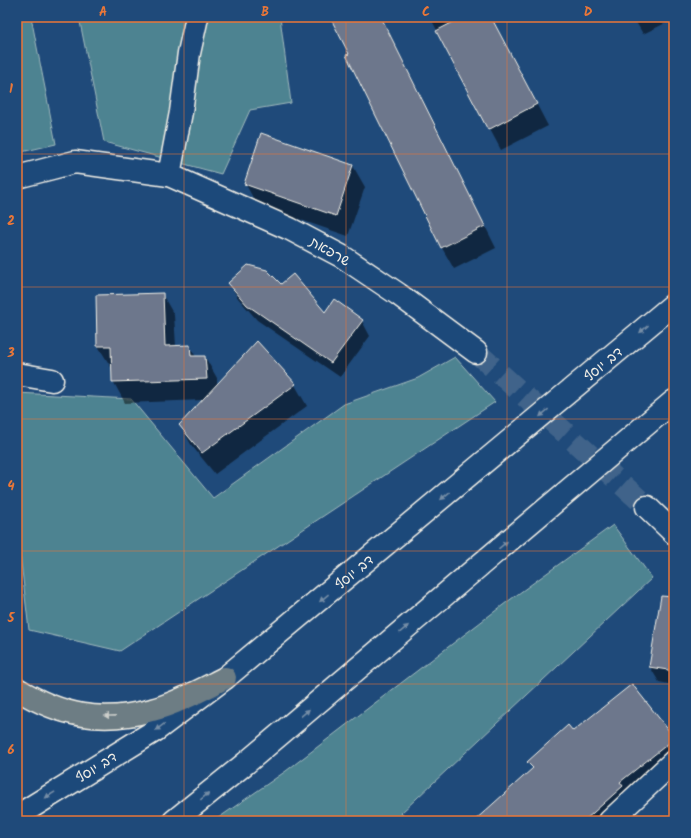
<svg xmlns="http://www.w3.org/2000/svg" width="691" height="838" viewBox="0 0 691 838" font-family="Kalam,'Playpen Sans Hebrew',sans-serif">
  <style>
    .green { fill: #4e8391; stroke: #a1babc }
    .shadow { fill: #0007 }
    .building { fill: #6d778c; stroke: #f4f1e8 }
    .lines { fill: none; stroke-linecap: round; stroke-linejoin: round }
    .minor-tunnel { stroke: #3f638a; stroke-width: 22; stroke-dasharray: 22 11; stroke-linecap: butt }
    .minor-casing { stroke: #f4f1e8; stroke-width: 25 }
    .secondary-casing { stroke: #f4f1e8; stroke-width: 25 }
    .motorway-casing { stroke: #f4f1e8; stroke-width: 25 }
    .minor { stroke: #1f4a7a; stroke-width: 22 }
    .secondary { stroke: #1f4a7a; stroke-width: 22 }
    .motorway { stroke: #6d7d84; stroke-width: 22 }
    .oneway { fill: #748da6 }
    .oneway2 { fill: #ccceca }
    .grid { fill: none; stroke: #ea7738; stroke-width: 1; stroke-opacity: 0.55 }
    .labels { text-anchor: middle; stroke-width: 3; stroke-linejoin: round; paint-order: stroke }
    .street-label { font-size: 14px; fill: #f4f1e8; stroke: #1f4a7a }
    .neatline { fill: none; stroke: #ea7738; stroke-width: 1.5 }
    .grid-label { font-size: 13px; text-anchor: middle; font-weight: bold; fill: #ea7738 }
  </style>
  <rect width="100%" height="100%" fill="#1f4a7a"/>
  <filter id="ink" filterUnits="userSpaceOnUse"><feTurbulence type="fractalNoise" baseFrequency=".025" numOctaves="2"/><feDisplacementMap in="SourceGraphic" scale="8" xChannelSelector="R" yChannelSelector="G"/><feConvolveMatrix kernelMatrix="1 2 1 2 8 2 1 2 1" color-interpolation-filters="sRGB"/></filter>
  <g filter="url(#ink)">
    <g class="green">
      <polygon points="17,17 31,17 56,144 17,153"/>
      <polygon points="79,17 280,17 291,103 250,110 221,174 104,142"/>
      <polygon points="455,357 495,402 120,651 29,630 17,528 17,393 131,399 213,498 344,404 418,378"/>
      <polygon points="613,525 652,578 401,813 408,821 214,821 286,771 507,602"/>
    </g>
    <g class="shadow">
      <polygon points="332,17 381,17 496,248 454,269 442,248 347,56 350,54"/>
      <polygon points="430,17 491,17 548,126 501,150"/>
      <polygon points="633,17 674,17 674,19 643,34"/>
      <polygon points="353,166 365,187 348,236 257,205 245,183"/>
      <polygon points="229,283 281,286 325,313 362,321 370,336 340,377 257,320 238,298"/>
      <polygon points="162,294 174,315 176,346 190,346 196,357 205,357 217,378 217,385 257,342 295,385 307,406 215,474 192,446 180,425 203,400 125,403 113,381 113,367 111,367 98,346 97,296"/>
      <polygon points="674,631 674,685 659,682 650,667"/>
      <polygon points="573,733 674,738 674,764 613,821 476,821 533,769 529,762"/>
    </g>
    <g class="building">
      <polygon points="330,17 381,17 485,226 441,248 346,55 349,54"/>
      <polygon points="463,17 491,17 537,104 488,130 436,31"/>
      <polygon points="261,133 353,165 336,216 244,184"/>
      <polygon points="248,265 267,270 281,284 293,274 325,312 334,299 363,320 331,363 247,305 228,283"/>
      <polygon points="163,293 165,346 190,345 191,356 205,356 207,379 112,382 111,346 97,346 96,295"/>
      <polygon points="257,341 296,384 202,453 179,425"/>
      <polygon points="661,596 674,597 674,671 649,667"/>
      <polygon points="632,684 674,737 674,739 620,782 623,786 584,821 474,821 533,768 527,762 568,725 573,731"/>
    </g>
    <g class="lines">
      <polyline class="minor-tunnel" points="476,352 647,507"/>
      <defs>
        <g id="minor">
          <polyline points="169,175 181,112 189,53 197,17"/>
          <polyline points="17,177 75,162 169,175 290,229 343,257 398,294 476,352"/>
          <polyline points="17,374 52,380"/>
          <polyline points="647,507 674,533"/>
          <polyline points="610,821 674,761"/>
        </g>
        <g id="secondary">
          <polyline points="17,816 156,730 225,678 674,304"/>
          <polyline points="174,821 246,763 674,401"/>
        </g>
        <path id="motorway" d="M17,689c44,27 85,35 135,21 24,-6 51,-21 73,-32"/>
      </defs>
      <use href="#minor" class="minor-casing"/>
      <use href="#secondary" class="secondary-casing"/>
      <use href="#motorway" class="motorway-casing"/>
      <use href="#minor" class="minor"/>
      <use href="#secondary" class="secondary"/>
      <use href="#motorway" class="motorway"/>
    </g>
    <defs><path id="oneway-solid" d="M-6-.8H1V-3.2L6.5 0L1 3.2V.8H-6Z"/></defs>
    <g class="oneway">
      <use href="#oneway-solid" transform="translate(644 329) rotate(140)"/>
      <use href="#oneway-solid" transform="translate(544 413) rotate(140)"/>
      <use href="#oneway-solid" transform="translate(445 496) rotate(140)"/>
      <use href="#oneway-solid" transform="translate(503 545) rotate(-40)"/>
      <use href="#oneway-solid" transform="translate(324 598) rotate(140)"/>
      <use href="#oneway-solid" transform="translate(404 629) rotate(-40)"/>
      <use href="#oneway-solid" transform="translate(305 713) rotate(-40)"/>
      <use href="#oneway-solid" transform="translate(160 727) rotate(144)"/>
      <use href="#oneway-solid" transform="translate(50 795) rotate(148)"/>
      <use href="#oneway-solid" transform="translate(205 796) rotate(-39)"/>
    </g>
    <use class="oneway2" href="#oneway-solid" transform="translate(110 716) rotate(179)"/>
  </g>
  <path class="grid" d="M184,17v804M346,17v804M507,17v804M17,154h657M17,287h657M17,419h657M17,551h657M17,684h657"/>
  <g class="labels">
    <g class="street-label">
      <text transform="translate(330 251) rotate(30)" y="5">שרפאת</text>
      <text transform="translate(603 364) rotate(-40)" y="5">דב יוסף</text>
      <text transform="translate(354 572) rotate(-40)" y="5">דב יוסף</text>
      <text transform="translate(96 767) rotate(-32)" y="5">דב יוסף</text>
    </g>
  </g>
  <rect width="691" height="838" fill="none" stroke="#1f4a7a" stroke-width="44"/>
  <rect x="22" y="22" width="647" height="794" class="neatline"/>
  <g class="grid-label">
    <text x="103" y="16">A</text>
    <text x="265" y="16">B</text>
    <text x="426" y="16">C</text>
    <text x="588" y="16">D</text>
    <text x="11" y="93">1</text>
    <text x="11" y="225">2</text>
    <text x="11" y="357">3</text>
    <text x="11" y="490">4</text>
    <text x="11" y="622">5</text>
    <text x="11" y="754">6</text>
  </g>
</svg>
